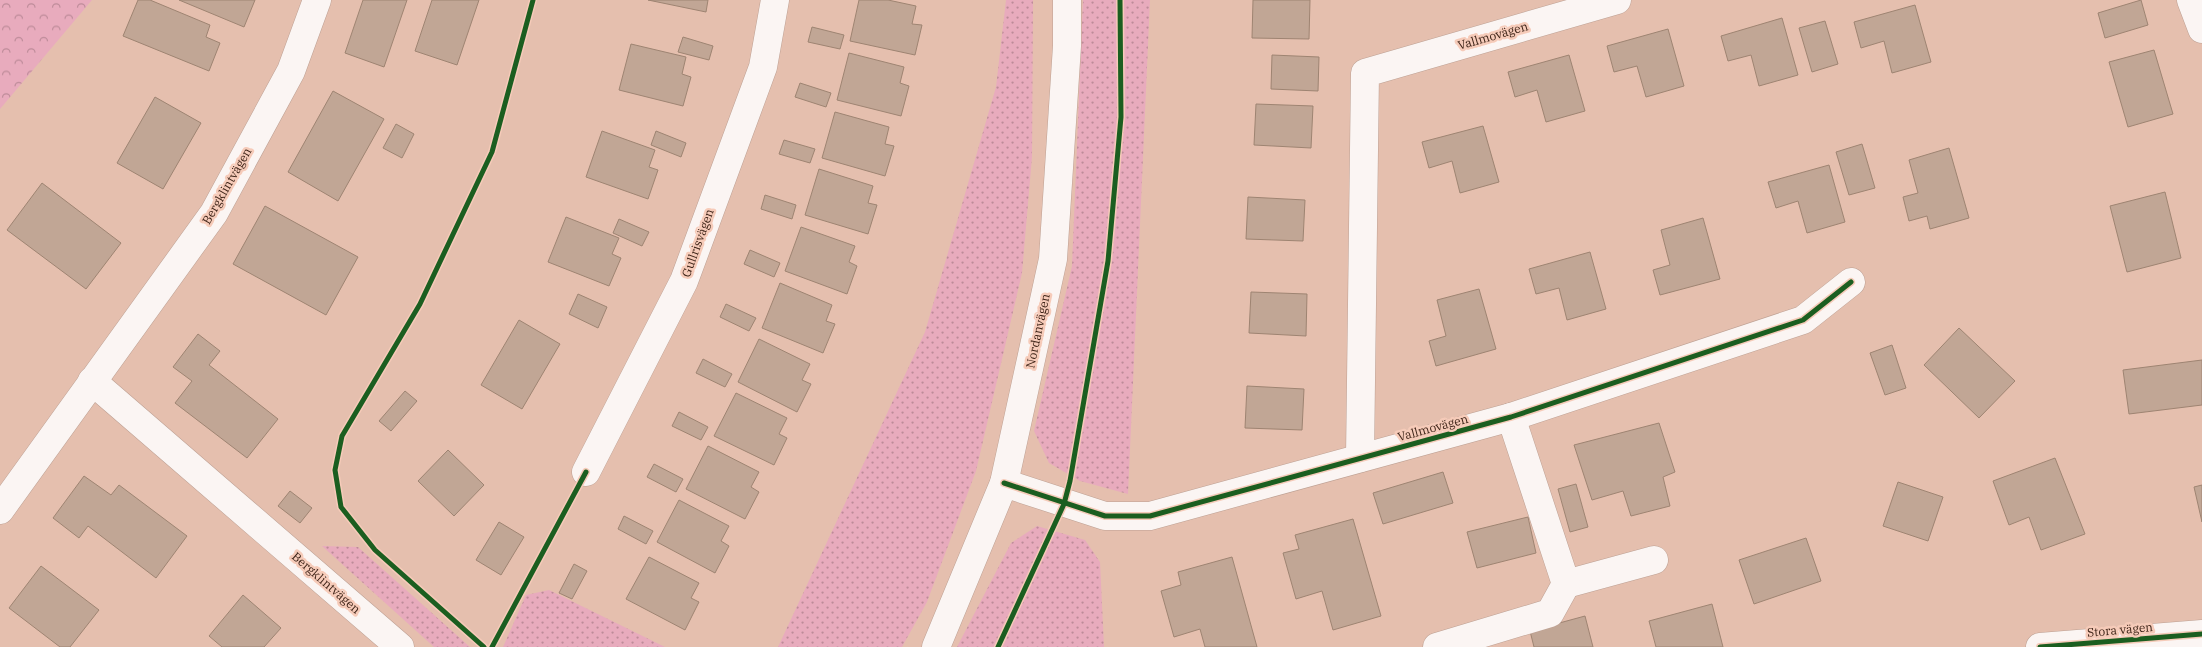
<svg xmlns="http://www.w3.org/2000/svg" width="2202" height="647" viewBox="0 0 2202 647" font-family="'IBM Plex Serif',serif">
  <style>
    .grass { fill: url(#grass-dots) }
    .forest { fill: url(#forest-crowns) }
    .building { fill: #c1a695; stroke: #9e8472 }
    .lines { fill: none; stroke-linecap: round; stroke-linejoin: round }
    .street-casing { stroke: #bda093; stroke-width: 29 }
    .secondary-casing { stroke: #bda093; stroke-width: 29 }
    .street { stroke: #fbf5f3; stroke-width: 28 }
    .secondary { stroke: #fbf5f3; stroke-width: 28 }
    .cycleway-casing { stroke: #f6cbb9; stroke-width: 8 }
    .cycleway { stroke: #1b5e20; stroke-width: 5 }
    .labels { text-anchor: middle; stroke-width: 5; stroke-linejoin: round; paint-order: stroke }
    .street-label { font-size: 12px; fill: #3d2317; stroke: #f6cbb9 }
  </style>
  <defs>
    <pattern id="grass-dots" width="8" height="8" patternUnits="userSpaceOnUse" patternTransform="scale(1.25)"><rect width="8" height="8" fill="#e8abbd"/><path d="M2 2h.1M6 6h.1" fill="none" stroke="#bd8b99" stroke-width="1.8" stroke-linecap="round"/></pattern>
    <pattern id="forest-crowns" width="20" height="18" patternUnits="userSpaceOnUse" patternTransform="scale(1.25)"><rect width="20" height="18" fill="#e8abbd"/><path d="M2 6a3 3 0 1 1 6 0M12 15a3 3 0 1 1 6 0" fill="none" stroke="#bd8b99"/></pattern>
  </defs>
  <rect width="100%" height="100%" fill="#e5bfae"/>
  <g class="grass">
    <polygon points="1006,0 1033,0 1032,157 1022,273 976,471 927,602 902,647 778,647 925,332 996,87"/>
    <polygon points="1083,0 1150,0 1128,494 1080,481 1049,463 1034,431 1072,266"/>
    <polygon points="1037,526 1085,540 1100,562 1104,647 957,647 1011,543"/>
    <polygon points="322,546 358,547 470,647 434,647"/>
    <polygon points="549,590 665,647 503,647 526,595"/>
  </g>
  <polygon class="forest" points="0,0 92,0 0,109"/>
  <g class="building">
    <polygon points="138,0 150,0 210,25 206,37 220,43 209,71 123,36"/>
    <polygon points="179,0 255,0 244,27"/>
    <polygon points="363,0 407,0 384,67 345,53"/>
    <polygon points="432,0 479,0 457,65 415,51"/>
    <polygon points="648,0 708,0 706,12"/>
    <polygon points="859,0 888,0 916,6 912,24 922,25 915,55 850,41"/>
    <polygon points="1253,0 1310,0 1309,39 1252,38"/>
    <polygon points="2141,0 2148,25 2105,38 2098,13"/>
    <polygon points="1915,5 1931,62 1892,73 1884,41 1861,48 1854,22"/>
    <polygon points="1782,18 1798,75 1759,86 1751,55 1728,61 1721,36"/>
    <polygon points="1825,21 1838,64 1812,72 1799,28"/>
    <polygon points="812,27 844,35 840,49 808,42"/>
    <polygon points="1668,29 1684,86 1646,97 1637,66 1614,72 1607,46"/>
    <polygon points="683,37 713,46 709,60 678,52"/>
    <polygon points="631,44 686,57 682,74 691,77 683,106 619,90"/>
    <polygon points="2154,50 2173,114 2128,127 2109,62"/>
    <polygon points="849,53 904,67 900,83 909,86 901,116 837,100"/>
    <polygon points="1272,55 1319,57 1318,91 1271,89"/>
    <polygon points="1569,55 1585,111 1546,122 1537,90 1515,97 1508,72"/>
    <polygon points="800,83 831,93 826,107 795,97"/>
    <polygon points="333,91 384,119 338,201 288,172"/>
    <polygon points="155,97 201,123 163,189 117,163"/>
    <polygon points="1256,104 1313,106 1311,148 1254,145"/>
    <polygon points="835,112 889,127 885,144 894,146 885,176 822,158"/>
    <polygon points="396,124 414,134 402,158 383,148"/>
    <polygon points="1483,126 1499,182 1460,193 1452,161 1429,168 1422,142"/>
    <polygon points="602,131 655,150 649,167 658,170 648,199 586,177"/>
    <polygon points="656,131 686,143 681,157 651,145"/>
    <polygon points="784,140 815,149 810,163 779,154"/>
    <polygon points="1862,144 1875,188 1849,195 1836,152"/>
    <polygon points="1949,148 1969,218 1930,229 1927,216 1909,221 1903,197 1918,193 1909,160"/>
    <polygon points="1829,165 1845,222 1807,233 1798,201 1776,208 1768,182"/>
    <polygon points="819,169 873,186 868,203 877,205 868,234 805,215"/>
    <polygon points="42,183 121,243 86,289 7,230"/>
    <polygon points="2165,192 2181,258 2127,272 2110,206"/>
    <polygon points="765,195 796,205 792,219 761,209"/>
    <polygon points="1248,197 1305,200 1303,241 1246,239"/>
    <polygon points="265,206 358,257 326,315 233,264"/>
    <polygon points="566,217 619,238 612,254 621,258 609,286 548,262"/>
    <polygon points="1703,218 1720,279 1660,295 1653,270 1670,265 1661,230"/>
    <polygon points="619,219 649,232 642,246 613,233"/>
    <polygon points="801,227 855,246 849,262 857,266 847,294 785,271"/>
    <polygon points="750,250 780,263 774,277 744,264"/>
    <polygon points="1590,252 1606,309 1567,320 1559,288 1536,294 1529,269"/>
    <polygon points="780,283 832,305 826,321 835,324 823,353 762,328"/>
    <polygon points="1479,289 1496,349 1436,366 1429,341 1446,336 1437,300"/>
    <polygon points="1251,292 1307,294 1306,336 1249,333"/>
    <polygon points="578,294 607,307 598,328 569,314"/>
    <polygon points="726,304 756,318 749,331 720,317"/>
    <polygon points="519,320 560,344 522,409 481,385"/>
    <polygon points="1959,328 2015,381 1979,418 1924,365"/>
    <polygon points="198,334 220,351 209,365 278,419 247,458 175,403 192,381 173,367"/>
    <polygon points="759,339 810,364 802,380 811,384 797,412 738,382"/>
    <polygon points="1892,345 1906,388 1885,395 1870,353"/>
    <polygon points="703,359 732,374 725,387 696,373"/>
    <polygon points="2202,360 2202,405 2129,414 2123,370"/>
    <polygon points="1247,386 1304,389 1302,430 1245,428"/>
    <polygon points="405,391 417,401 391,431 379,421"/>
    <polygon points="736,393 787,418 779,434 787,438 774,465 714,436"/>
    <polygon points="679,412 708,427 701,440 672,426"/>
    <polygon points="1659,423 1675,472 1663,477 1670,506 1631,516 1623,491 1592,500 1574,445"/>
    <polygon points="708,446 759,472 751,487 759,492 745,519 686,489"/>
    <polygon points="448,450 484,485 454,516 418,481"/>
    <polygon points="2055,458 2085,534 2041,550 2029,517 2009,525 1993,481"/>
    <polygon points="654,464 683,479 676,492 647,477"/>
    <polygon points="1443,472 1453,503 1383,524 1373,493"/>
    <polygon points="84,476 111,495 119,485 187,536 156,578 88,526 79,538 53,518"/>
    <polygon points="1898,482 1943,497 1928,541 1883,526"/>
    <polygon points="1576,484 1588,527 1570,532 1558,489"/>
    <polygon points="2202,485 2202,522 2194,487"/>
    <polygon points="290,491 312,508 300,523 278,506"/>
    <polygon points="679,500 729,526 721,541 729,546 715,573 657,542"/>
    <polygon points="624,516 653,531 646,544 618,529"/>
    <polygon points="1528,517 1536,553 1477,568 1467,532"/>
    <polygon points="1353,519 1381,616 1333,630 1322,591 1296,599 1283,553 1299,549 1295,535"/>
    <polygon points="499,522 524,537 501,575 476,560"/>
    <polygon points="1806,538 1821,581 1754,604 1739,560"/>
    <polygon points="649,557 699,583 691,598 699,602 685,630 626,599"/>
    <polygon points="1232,557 1257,647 1205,647 1200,629 1174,637 1161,591 1181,585 1178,572"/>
    <polygon points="574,564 587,571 572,599 559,593"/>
    <polygon points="41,566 99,610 70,647 60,647 9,608"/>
    <polygon points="243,595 281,628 264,647 222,647 209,636"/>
    <polygon points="1712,604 1723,647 1656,647 1649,621"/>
    <polygon points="1585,616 1593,647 1534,647 1530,631"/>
  </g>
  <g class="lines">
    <defs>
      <g id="street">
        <polyline points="2191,0 2202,29"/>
        <polyline points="92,381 400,647"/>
        <polyline points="1360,458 1365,73 1617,0"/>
        <polyline points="586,472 684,281 763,67 775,0"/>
        <polyline points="1004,483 1105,516 1150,516 1511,417 1803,320 1851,282"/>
        <polyline points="0,510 214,213 291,71 317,0"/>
        <polyline points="1566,584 1654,560"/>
        <polyline points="1437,647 1550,613 1566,584 1511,417"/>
        <polyline points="2040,647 2202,634"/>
      </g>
      <polyline id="secondary" points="936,647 1004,483 1053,259 1067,46 1067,0"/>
    </defs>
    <use href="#street" class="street-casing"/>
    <use href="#secondary" class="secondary-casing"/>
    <use href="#street" class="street"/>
    <use href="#secondary" class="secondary"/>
    <defs>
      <g id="cycleway">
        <polyline points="1004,483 1105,516 1150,516 1511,417 1803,320 1851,282"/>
        <polyline points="484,647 375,550 341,507 335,470 342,436 420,304 492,152 533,0"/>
        <polyline points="492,647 586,472"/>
        <polyline points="998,647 1064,504 1070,481 1108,261 1121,117 1120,0"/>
        <polyline points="2040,647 2202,634"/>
      </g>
    </defs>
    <use href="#cycleway" class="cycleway-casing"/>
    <use href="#cycleway" class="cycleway"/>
  </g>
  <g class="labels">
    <g class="street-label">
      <text transform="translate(1493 36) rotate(-16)" y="4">Vallmovägen</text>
      <text transform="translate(227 186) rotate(-60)" y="4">Bergklintvägen</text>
      <text transform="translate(698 243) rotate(-70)" y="4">Gullrisvägen</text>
      <text transform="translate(1038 331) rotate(-78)" y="4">Nordanvägen</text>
      <text transform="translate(1433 428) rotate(-15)" y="4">Vallmovägen</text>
      <text transform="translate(326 583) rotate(41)" y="4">Bergklintvägen</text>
      <text transform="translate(2120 630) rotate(-5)" y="4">Stora vägen</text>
    </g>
  </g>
</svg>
